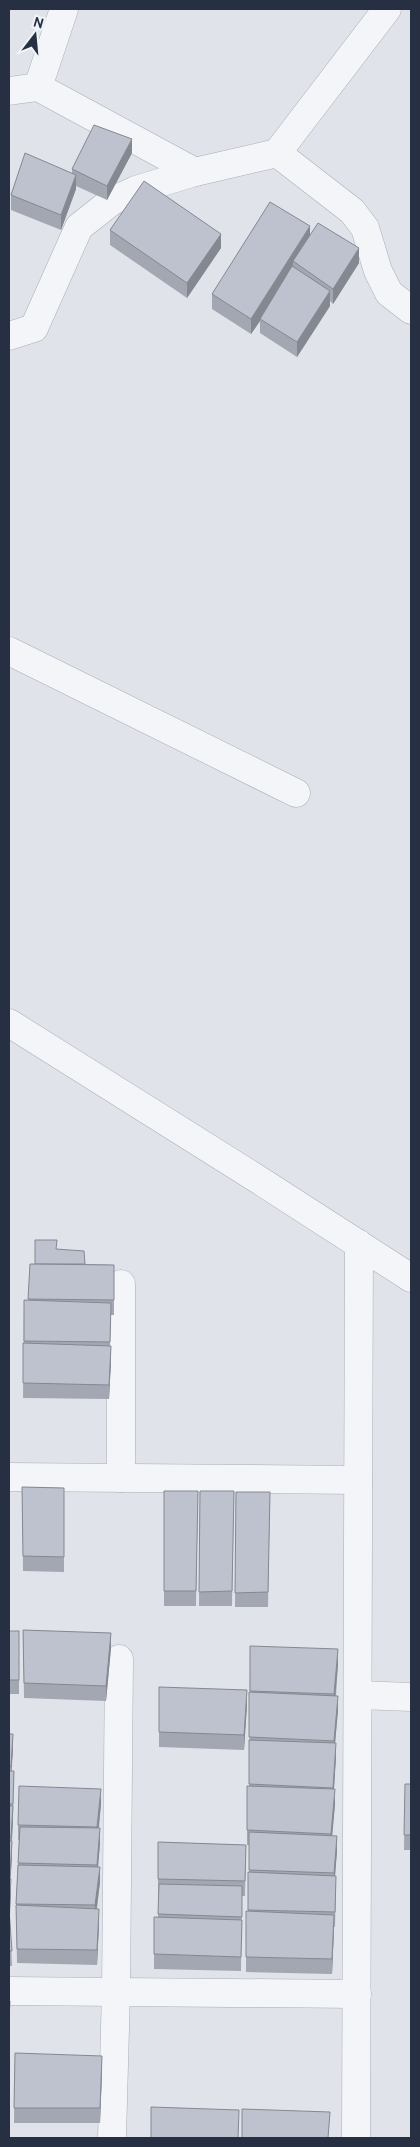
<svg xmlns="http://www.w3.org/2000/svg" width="420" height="2147" viewBox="0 0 420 2147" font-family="Cabin,sans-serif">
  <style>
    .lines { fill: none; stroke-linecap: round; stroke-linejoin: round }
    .minor-casing { stroke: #a8aeb8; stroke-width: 29 }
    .tertiary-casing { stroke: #a8aeb8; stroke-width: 29 }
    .minor { stroke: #f3f5f8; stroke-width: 28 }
    .tertiary { stroke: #f3f5f8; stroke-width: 28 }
    .wall { fill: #a3a7b1 }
    .shaded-wall { fill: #848890 }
    .building { fill: #bdc2ce; stroke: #848890 }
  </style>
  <rect width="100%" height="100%" fill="#e0e4ea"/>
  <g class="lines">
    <defs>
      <g id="minor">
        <polyline points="38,87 64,9"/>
        <polyline points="9,91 38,87 195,172"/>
        <polyline points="277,153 352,211 365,228 378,271 389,293 411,310"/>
        <polyline points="9,336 34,328 79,227 112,201 136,190 195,172 277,153 387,9"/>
        <polyline points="9,651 296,793"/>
        <polyline points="9,1477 358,1480"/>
        <polyline points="121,1478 121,1284"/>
        <polyline points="358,1695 411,1697"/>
        <polyline points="9,1991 357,1994"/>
        <polyline points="112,2138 116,1992 119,1659"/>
        <polyline points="356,2138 359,1244"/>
      </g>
      <polyline id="tertiary" points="9,1023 259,1180 411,1278"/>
    </defs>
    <use href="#minor" class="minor-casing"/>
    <use href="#tertiary" class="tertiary-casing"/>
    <use href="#minor" class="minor"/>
    <use href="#tertiary" class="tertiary"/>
  </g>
  <g class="wall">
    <polygon points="132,153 107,200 76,186 76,189 61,230 11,210 11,195 72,173 72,169"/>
    <polygon points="110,230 221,248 187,298 110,245"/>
    <polygon points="310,235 359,263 333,304 330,301 330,306 297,357 260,333 260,321 251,334 212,309 212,294"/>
    <polygon points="57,1249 85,1264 114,1265 114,1315 111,1315 110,1346 111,1361 109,1399 23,1398 24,1300 28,1300 30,1264 35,1264"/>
    <polygon points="22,1487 64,1488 64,1572 23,1571"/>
    <polygon points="164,1491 198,1491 196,1606 164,1606"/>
    <polygon points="200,1491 234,1491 232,1606 199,1606"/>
    <polygon points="236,1492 270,1492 268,1607 235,1607"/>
    <polygon points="23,1630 111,1648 106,1701 24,1698"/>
    <rect x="9" y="1631" width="10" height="63"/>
    <polygon points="250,1646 338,1664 336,1696 338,1710 335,1743 336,1757 334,1789 335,1804 332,1836 337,1851 335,1876 336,1890 335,1927 334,1927 332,1974 246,1972 246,1911 248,1911 248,1872 249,1872 249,1845 247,1845 247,1786 249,1786"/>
    <polygon points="159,1687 247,1705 244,1750 159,1747"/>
    <polygon points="9,1734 13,1749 11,1771 14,1771 13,1819 12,1841 12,1856 10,1879 11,1894 10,1916 12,1966 9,1966"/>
    <polygon points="405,1784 411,1784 411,1850 404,1850"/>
    <polygon points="101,1804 99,1828 100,1843 98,1867 100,1882 97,1909 99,1924 97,1965 17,1963 16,1905 19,1840 18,1840 18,1825"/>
    <polygon points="158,1842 246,1845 245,1896 242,1896 241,1971 154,1969 154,1917 158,1917"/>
    <polygon points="15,2053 102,2071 100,2123 14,2123"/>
  </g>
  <g class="shaded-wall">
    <polygon points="132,139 132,153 107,200 107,186"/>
    <polygon points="76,175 76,189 61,230 61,215"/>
    <polygon points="310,226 310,241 293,261 293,269 260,319 260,321 251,334 251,319"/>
    <polygon points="221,234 221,248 187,298 187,283"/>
    <polygon points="359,248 359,263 333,304 333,289"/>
    <polygon points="330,291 330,306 297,357 297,342"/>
    <polygon points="111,1346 111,1361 109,1399 109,1385"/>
    <polygon points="111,1633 111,1648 106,1701 106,1686"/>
    <polygon points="338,1649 338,1664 334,1709 334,1694"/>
    <polygon points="247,1690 247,1705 244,1750 244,1735"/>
    <polygon points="338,1696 338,1710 334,1755 334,1741"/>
    <polygon points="13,1734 13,1749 11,1781 11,1766"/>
    <polygon points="336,1743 336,1757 333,1803 333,1788"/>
    <polygon points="101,1789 101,1804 97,1841 97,1827"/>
    <polygon points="335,1789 335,1804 331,1849 331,1834"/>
    <polygon points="13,1806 13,1820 11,1852 11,1837"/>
    <polygon points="100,1828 100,1843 97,1879 97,1865"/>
    <polygon points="337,1836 337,1851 334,1888 334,1873"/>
    <polygon points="12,1841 12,1856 10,1890 10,1875"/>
    <polygon points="100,1867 100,1882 95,1920 95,1905"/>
    <polygon points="11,1879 11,1894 9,1924 9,1909"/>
    <polygon points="99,1909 99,1924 97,1965 97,1950"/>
    <polygon points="334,1915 334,1930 332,1974 332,1959"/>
    <polygon points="102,2056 102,2071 100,2123 100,2108"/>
  </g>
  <g class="building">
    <polygon points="94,125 132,139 107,186 72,169"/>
    <polygon points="25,153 76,175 61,215 11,195"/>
    <polygon points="144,181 221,234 187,283 110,230"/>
    <polygon points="270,202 310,226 251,319 212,294"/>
    <polygon points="318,223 359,248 333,289 293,261"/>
    <polygon points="292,266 330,291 297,342 260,319"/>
    <polygon points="35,1240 57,1240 56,1249 84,1251 85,1264 35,1264"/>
    <polygon points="30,1264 114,1265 114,1300 28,1299"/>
    <polygon points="24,1300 111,1303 110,1342 24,1341"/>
    <polygon points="23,1343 111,1346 109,1385 23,1383"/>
    <polygon points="22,1487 64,1488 64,1557 23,1556"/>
    <polygon points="164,1491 198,1491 196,1591 164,1591"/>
    <polygon points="200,1491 234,1491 232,1591 199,1592"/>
    <polygon points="236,1492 270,1492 268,1592 235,1593"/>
    <polygon points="23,1630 111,1633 106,1686 24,1683"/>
    <rect x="9" y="1631" width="10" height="49"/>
    <polygon points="250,1646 338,1649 334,1694 250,1691"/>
    <polygon points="159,1687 247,1690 244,1735 159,1732"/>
    <polygon points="249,1692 338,1696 334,1741 249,1737"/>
    <polygon points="9,1734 13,1734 11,1766 9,1766"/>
    <polygon points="249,1740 336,1743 333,1788 249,1784"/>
    <polygon points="9,1771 14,1771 13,1804 9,1804"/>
    <polygon points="405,1784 411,1784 411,1835 404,1835"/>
    <polygon points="19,1786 101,1789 97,1827 18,1825"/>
    <polygon points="247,1786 335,1789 331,1834 247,1830"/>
    <polygon points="9,1806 13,1806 11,1837 9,1837"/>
    <polygon points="20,1827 100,1828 97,1865 18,1863"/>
    <polygon points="249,1832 337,1836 334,1873 249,1870"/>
    <polygon points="9,1841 12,1841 10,1875 9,1875"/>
    <polygon points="158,1842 246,1845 245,1881 158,1879"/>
    <polygon points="18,1865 100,1867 95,1905 16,1904"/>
    <polygon points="248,1872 336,1876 335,1912 248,1910"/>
    <polygon points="9,1879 11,1879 9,1909"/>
    <polygon points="159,1884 242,1886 242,1917 158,1914"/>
    <polygon points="16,1905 99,1909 97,1950 17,1949"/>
    <polygon points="9,1910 12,1951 9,1951"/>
    <polygon points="246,1911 334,1915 332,1959 246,1957"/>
    <polygon points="154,1917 242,1920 241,1957 154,1954"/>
    <polygon points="9,2001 10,2001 9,2020"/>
    <polygon points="15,2053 102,2056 100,2108 14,2108"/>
    <polygon points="151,2107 239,2110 238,2138 151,2138"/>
    <polygon points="242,2109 330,2112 328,2138 242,2138"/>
  </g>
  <rect width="420" height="2147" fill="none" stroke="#273043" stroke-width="20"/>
  <g transform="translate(35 35) rotate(16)" stroke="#f0f3f8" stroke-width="4" paint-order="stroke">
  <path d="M0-4L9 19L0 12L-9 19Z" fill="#273043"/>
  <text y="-8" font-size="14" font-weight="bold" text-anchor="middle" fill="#273043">N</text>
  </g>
</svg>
